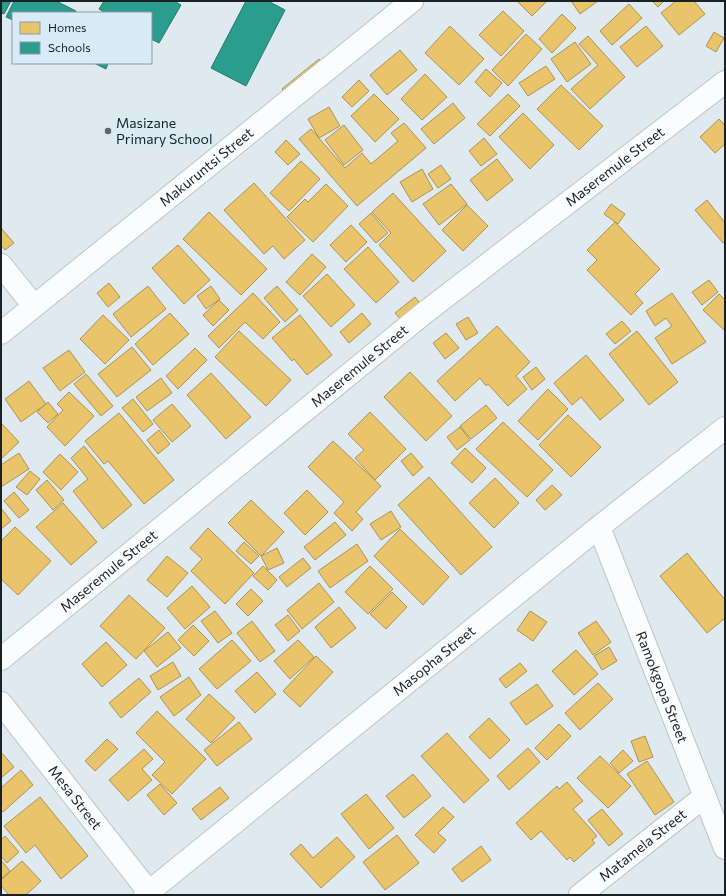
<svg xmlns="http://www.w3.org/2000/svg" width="726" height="896" viewBox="0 0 726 896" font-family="Commissioner,sans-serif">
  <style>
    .homes { fill: #e9c46a; stroke: #ab9355 }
    .schools { fill: #2a9d8f; stroke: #25786f }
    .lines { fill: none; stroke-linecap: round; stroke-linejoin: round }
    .minor-casing { stroke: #bcc5ca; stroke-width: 24 }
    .minor { stroke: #fafcfd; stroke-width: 22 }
    .poi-dot { fill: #5e676c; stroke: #d8ecf7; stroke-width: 1.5 }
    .labels { text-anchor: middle; stroke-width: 4; stroke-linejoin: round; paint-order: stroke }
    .poi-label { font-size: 14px; fill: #192125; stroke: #d8ecf7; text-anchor: start }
    .street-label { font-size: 14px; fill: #192125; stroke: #d8ecf7 }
  </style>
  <rect width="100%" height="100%" fill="#dfeaf0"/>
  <g class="homes">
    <polygon points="517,1 547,1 532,16"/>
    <polygon points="571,1 598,1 580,14"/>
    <polygon points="652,1 664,1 658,7"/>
    <polygon points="676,1 694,1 705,14 679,35 661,13"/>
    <polygon points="629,4 642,18 612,45 600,31"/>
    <polygon points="503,11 524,31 501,56 479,35"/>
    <polygon points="562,14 576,28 552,53 539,39"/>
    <polygon points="450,26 484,59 459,85 425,53"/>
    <polygon points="646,26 663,46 637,67 620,47"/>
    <polygon points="714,32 724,38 716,52 706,46"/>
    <polygon points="526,34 542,49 508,86 492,70"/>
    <polygon points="588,36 625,77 590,109 571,89 598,65 579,44"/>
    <polygon points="575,42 591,64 567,82 551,59"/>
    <polygon points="400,50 417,70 387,95 370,75"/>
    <polygon points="319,59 325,67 288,97 282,89"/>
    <polygon points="546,66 555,79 528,96 519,83"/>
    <polygon points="486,69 502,83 490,97 475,82"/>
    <polygon points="425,74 447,97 422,120 401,99"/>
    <polygon points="359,80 369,91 352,107 342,97"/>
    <polygon points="561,85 603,126 579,150 537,109"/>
    <polygon points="374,94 399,119 375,142 351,116"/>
    <polygon points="508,94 520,106 490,136 477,124"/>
    <polygon points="453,103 465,118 434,144 421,129"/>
    <polygon points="329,107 340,126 319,138 308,119"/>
    <polygon points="523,113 554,145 530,169 499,137"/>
    <polygon points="719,119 724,124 725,123 725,144 715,153 700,137"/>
    <polygon points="404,123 426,148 357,206 299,139 311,129 345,168 362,153 371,164 398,141 391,133"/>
    <polygon points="344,125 363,150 344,165 325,140"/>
    <polygon points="484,138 497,154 481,166 469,151"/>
    <polygon points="286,140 300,154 288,165 275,152"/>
    <polygon points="497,159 513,180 487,201 470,180"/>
    <polygon points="301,161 320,179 289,211 270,193"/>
    <polygon points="441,165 451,179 438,188 428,174"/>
    <polygon points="422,169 433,189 412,202 400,182"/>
    <polygon points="254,183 305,240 284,259 273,246 264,254 224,210"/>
    <polygon points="326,184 348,206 313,242 287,217 305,199 308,202"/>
    <polygon points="451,184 467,204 439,225 423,204"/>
    <polygon points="393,193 446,251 413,282 379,245 391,233 372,212"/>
    <polygon points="707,200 725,223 725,242 723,243 695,210"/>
    <polygon points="611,204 625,214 618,224 604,214"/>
    <polygon points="467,205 488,226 463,251 442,230"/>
    <polygon points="209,212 267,269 241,295 183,239"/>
    <polygon points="371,213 388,233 376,243 359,224"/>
    <polygon points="615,222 660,269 635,294 643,303 631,315 587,270 597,260 587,250"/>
    <polygon points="351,225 367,242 346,262 330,245"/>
    <polygon points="1,228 14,243 5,250 1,245"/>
    <polygon points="178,245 210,280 184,304 152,268"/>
    <polygon points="368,247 399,282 376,303 344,269"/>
    <polygon points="312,254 326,267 300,295 286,282"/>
    <polygon points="327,274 355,305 331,327 303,296"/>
    <polygon points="709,280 718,292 702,305 692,292"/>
    <polygon points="109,283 120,297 108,307 97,293"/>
    <polygon points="148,286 166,309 131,337 113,314"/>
    <polygon points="211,286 220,299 206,309 197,296"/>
    <polygon points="277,286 298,310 285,322 264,298"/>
    <polygon points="253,293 280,322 263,339 245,322 219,348 208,336"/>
    <polygon points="672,293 706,342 672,364 655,338 672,326 666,318 655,326 646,311"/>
    <polygon points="719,294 725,300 725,331 703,310"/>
    <polygon points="415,297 422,306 403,322 395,313"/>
    <polygon points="219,300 229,310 213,326 203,315"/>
    <polygon points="170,313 189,334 153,365 135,344"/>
    <polygon points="362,313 371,324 349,343 340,332"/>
    <polygon points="103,315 129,340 105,364 80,339"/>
    <polygon points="300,315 332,355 307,375 294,359 292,361 272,338"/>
    <polygon points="468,317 478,333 466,340 456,324"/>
    <polygon points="622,321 631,331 615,344 606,334"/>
    <polygon points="497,326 530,362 516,376 527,389 508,406 488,384 486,386 480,378 455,401 437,381"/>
    <polygon points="239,331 291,380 266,406 215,357"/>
    <polygon points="637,331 678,382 649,405 609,354"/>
    <polygon points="446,333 459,348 445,359 433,343"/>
    <polygon points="132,347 151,370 117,397 98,374"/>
    <polygon points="195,348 207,360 178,389 166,376"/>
    <polygon points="69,350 85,372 60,391 43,368"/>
    <polygon points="586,355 624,400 600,420 581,397 572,405 554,383"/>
    <polygon points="536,367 545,379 532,390 523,377"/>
    <polygon points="410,372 452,416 426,441 384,397"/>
    <polygon points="211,373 251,417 226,439 187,395"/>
    <polygon points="86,374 113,406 101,416 74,384"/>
    <polygon points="161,378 172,393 147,411 136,397"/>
    <polygon points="29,381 46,404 21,422 5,399"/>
    <polygon points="548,389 568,409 538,440 518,421"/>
    <polygon points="69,392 94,416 65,446 47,427 63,410 57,404"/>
    <polygon points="133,399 153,424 143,432 122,408"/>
    <polygon points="48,402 58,414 48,423 37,412"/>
    <polygon points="172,404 191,426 172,442 153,420"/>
    <polygon points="486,405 497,418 471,439 460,426"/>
    <polygon points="370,412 406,449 375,480 355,458 364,450 348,434"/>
    <polygon points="119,413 174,480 144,504 108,461 104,464 85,441"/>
    <polygon points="568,415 601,447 571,477 539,445"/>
    <polygon points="503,422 553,470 527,497 476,449"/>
    <polygon points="1,423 19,442 1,459"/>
    <polygon points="460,427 470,440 457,450 447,437"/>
    <polygon points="159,430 170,444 158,454 147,440"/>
    <polygon points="333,441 381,486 356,512 363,519 352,531 334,513 344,502 308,467"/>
    <polygon points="84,446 132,505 103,529 73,491 88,479 71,458"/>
    <polygon points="465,448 486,468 472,483 451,463"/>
    <polygon points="19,453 29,469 1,487 1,465"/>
    <polygon points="411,453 423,467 413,476 401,461"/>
    <polygon points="60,454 78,472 61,490 43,472"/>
    <polygon points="30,471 40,479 27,495 16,487"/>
    <polygon points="429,477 492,547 461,575 398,505"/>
    <polygon points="495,478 519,503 494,528 469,503"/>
    <polygon points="47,480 64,500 53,510 36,490"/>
    <polygon points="552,485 562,495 545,510 536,500"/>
    <polygon points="307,490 328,512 305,535 284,513"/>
    <polygon points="14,492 29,510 19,518 4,501"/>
    <polygon points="251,500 284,532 261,556 228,523"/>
    <polygon points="63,503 97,542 71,565 36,527"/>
    <polygon points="1,508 11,521 1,529"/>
    <polygon points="391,511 401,527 381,540 370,524"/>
    <polygon points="335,522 346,535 315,560 304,547"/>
    <polygon points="15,527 51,561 18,595 1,579 1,541"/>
    <polygon points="208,528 254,573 225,604 191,571 202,559 190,548"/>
    <polygon points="400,529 449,577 423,605 374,556"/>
    <polygon points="244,542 259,556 251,564 236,551"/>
    <polygon points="357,544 368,561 330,588 318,571"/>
    <polygon points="277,548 284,563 268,570 261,556"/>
    <polygon points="687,553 725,600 725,618 707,633 660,576"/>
    <polygon points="167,556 188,573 167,597 147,580"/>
    <polygon points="303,558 311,568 287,587 279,577"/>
    <polygon points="263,566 277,580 268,590 253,576"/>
    <polygon points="370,566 393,589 368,614 345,592"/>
    <polygon points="319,583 334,602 302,629 287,610"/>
    <polygon points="192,586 210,607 185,629 167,608"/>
    <polygon points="251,589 263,601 248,616 236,604"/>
    <polygon points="392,592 407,607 386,629 370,614"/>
    <polygon points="129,595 165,628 136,659 100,626"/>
    <polygon points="339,607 356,628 331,648 315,627"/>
    <polygon points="215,611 232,633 218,643 201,621"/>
    <polygon points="530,611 547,622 533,641 517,630"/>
    <polygon points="288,615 300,631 288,641 275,625"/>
    <polygon points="252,621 275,651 260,662 237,633"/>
    <polygon points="596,621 611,642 593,655 578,633"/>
    <polygon points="193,625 209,641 194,656 178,640"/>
    <polygon points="168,632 181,648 157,667 144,651"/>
    <polygon points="232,640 251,661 217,689 199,669"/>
    <polygon points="298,640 314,657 290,679 274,661"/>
    <polygon points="106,642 127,665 102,687 82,664"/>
    <polygon points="609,647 617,661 602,670 594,656"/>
    <polygon points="576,650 598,674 574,695 552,671"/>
    <polygon points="316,656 333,672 300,707 283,691"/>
    <polygon points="173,662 181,676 158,690 150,676"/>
    <polygon points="520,663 527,671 506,688 499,679"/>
    <polygon points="257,672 276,694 255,713 235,691"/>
    <polygon points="189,677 201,695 174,716 160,697"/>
    <polygon points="139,678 151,692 121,718 109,703"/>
    <polygon points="598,683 613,699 580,730 565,713"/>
    <polygon points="537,684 553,706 526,725 510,703"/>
    <polygon points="209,694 235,718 211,743 186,719"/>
    <polygon points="157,711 206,759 172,794 152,775 165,762 136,733"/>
    <polygon points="489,718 510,740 490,759 469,737"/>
    <polygon points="239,722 252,739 217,766 204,750"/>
    <polygon points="559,724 571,736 547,760 535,748"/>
    <polygon points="447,733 489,780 464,803 421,756"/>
    <polygon points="645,736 653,757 639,762 631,741"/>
    <polygon points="107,739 118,749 95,771 85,761"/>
    <polygon points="528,748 540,762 509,790 497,776"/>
    <polygon points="144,749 153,759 142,769 152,780 128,801 109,780"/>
    <polygon points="623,750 633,761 619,773 610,763"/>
    <polygon points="1,752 14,767 1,778"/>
    <polygon points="600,756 631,786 608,808 577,778"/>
    <polygon points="647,761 674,802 655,815 627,774"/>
    <polygon points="21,770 33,785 3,812 1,810 1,788"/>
    <polygon points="413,774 431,796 404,818 386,796"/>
    <polygon points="567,782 583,801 573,809 597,836 592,840 595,843 574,862 570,857 567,860 541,831 531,840 516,823 557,786 559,789"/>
    <polygon points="160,784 177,803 164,815 147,795"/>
    <polygon points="220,787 229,798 201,820 192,809"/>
    <polygon points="366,794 394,828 369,849 341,814"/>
    <polygon points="40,797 88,856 61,879 35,845 26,853 4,826"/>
    <polygon points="443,807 454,817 438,833 446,840 434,853 415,835"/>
    <polygon points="602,809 623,834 609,846 588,820"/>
    <polygon points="397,835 419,863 385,890 363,862"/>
    <polygon points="5,836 19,852 7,863 1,856 1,840"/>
    <polygon points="337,837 355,857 321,888 290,854 301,844 313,858"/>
    <polygon points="481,846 491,860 462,882 452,869"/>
    <polygon points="1,860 10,871 1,879"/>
    <polygon points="22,861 41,881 26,895 9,895 1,886 1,880"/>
  </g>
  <g class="schools">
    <polygon points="1,1 11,1 4,14 1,13"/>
    <polygon points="14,1 56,1 76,11 75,13 13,13 13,20 6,17"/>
    <polygon points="104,1 174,1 181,5 159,43 151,39 151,13 106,13 99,9"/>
    <polygon points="246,1 268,1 285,10 246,86 211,68"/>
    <polygon points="94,63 108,63 106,69"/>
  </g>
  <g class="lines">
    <defs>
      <g id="minor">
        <polyline points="1,265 34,306"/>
        <path id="s1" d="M1,333l411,-332"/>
        <path id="s2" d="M599,527l126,321"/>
        <path id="s3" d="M1,659l422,-345 302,-232"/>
        <path id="s4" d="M1,703l148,189"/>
        <path id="s5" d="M145,895l454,-368 126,-99"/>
        <path id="s6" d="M580,895l125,-99"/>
      </g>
    </defs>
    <use href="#minor" class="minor-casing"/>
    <use href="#minor" class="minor"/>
  </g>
  <circle class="poi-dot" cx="108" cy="131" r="4"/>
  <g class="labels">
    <g class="poi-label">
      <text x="116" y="128">Masizane<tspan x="116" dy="16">Primary School</tspan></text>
    </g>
    <g class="street-label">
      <text dy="5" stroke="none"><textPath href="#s3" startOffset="787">Maseremule Street</textPath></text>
      <text dy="5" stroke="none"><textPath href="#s1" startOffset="264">Makuruntsi Street</textPath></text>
      <text dy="5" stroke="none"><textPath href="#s3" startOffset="463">Maseremule Street</textPath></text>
      <text dy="5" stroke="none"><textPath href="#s3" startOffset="139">Maseremule Street</textPath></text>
      <text dy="5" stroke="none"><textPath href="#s5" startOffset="372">Masopha Street</textPath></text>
      <text dy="5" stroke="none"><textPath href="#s2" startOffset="172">Ramokgopa Street</textPath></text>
      <text dy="5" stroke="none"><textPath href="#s4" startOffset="120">Mesa Street</textPath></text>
      <text dy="5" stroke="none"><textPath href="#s6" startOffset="80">Matamela Street</textPath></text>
    </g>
  </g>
  <rect width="726" height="896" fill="none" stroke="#192125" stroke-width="4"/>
  <rect x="12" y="12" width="140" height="52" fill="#d8ecf7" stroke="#8c9ba3"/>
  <rect x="20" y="22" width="20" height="12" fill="#e9c46a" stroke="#8c9ba3"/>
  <text x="48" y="32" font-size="12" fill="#192125">Homes</text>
  <rect x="20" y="42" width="20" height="12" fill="#2a9d8f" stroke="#8c9ba3"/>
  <text x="48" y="52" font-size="12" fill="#192125">Schools</text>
</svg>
